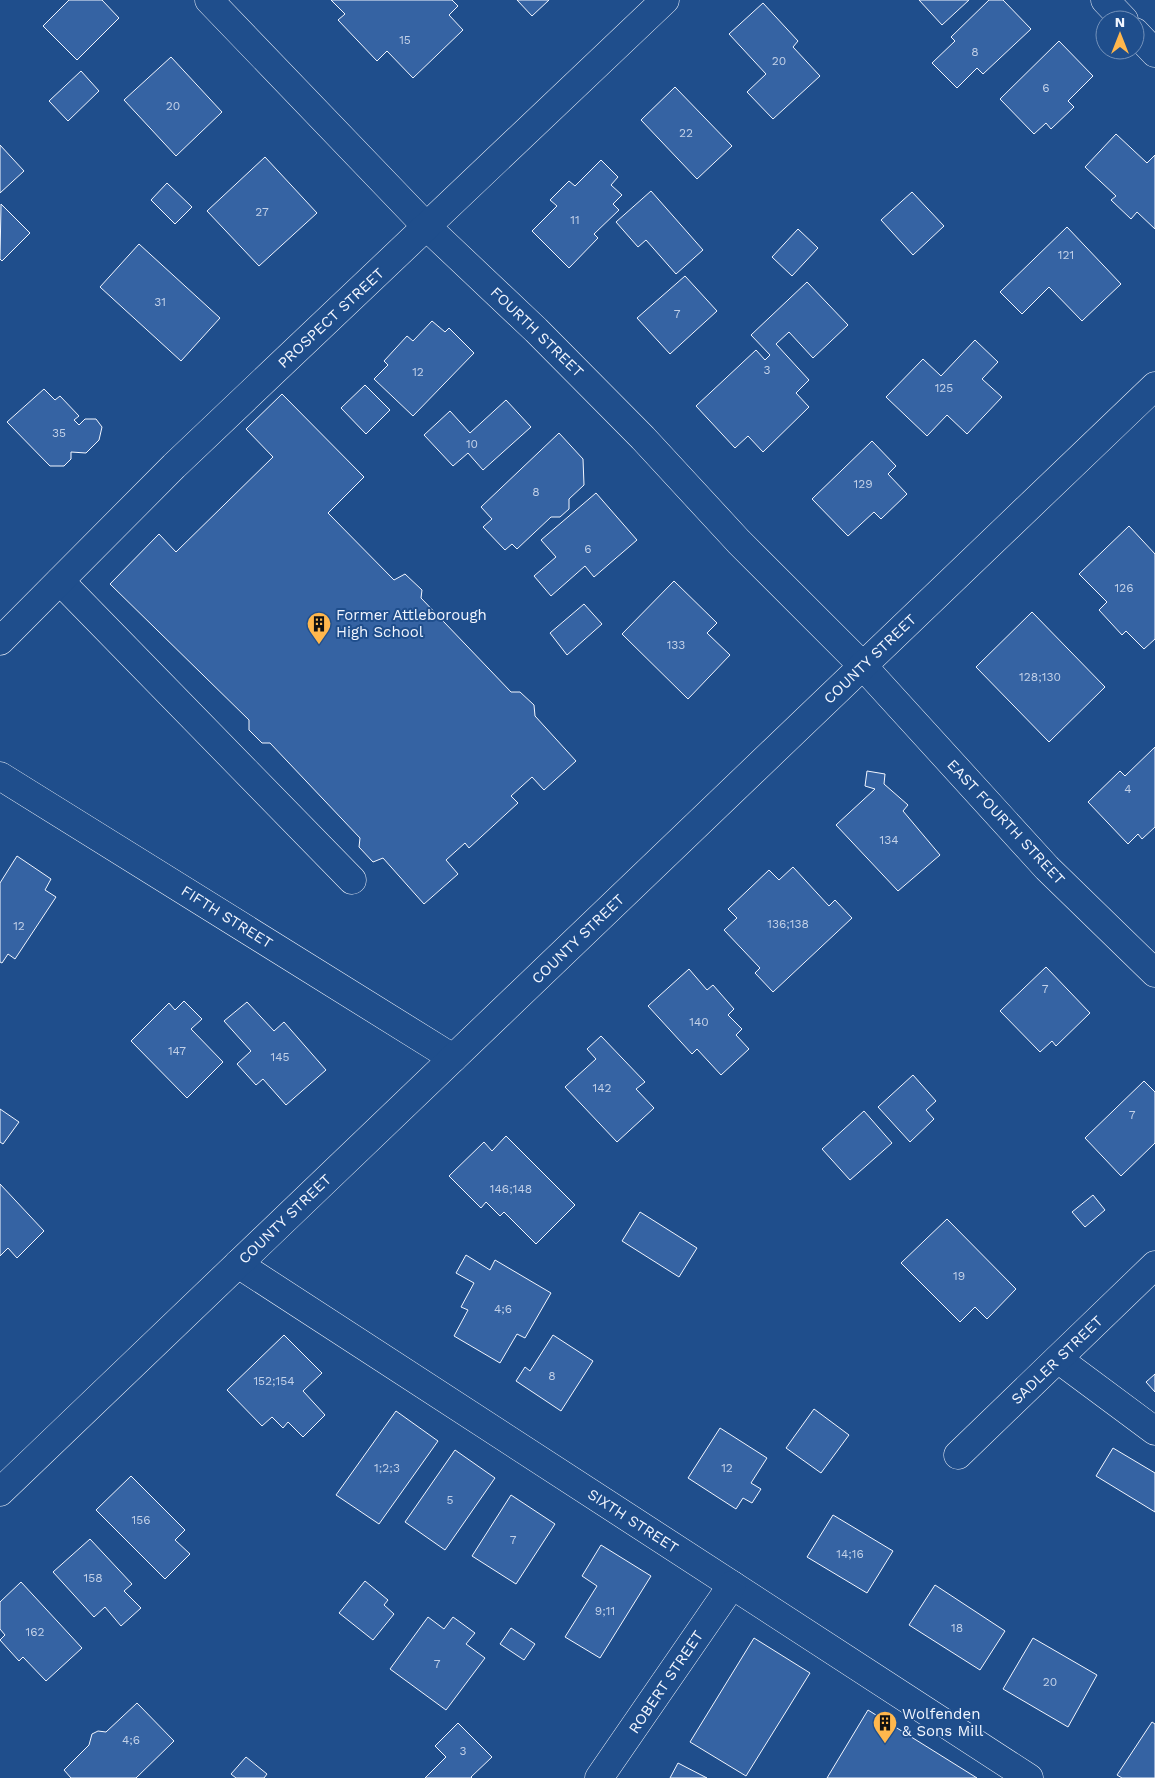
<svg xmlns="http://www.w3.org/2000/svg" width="1155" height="1778" viewBox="0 0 1155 1778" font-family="'Work Sans',sans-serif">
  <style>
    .building { fill: #3563a3; stroke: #f2f6ff }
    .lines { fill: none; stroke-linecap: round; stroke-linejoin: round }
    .minor-casing { stroke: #f2f6ff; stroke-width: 29 }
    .highway-casing { stroke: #f2f6ff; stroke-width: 29 }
    .minor { stroke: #1f4e8c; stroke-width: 28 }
    .highway { stroke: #1f4e8c; stroke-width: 28 }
    .labels { text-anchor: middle; stroke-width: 4; stroke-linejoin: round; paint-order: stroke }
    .number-label { font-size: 12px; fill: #c3d1e8 }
    .street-label { font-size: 15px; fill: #f2f6ff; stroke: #1f4e8c }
    .poi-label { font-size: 15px; fill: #f2f6ff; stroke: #1f4e8c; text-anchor: start }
  </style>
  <rect width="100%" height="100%" fill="#1f4e8c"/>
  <g class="building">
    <polygon points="69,0 102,0 119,18 77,60 43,26"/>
    <polygon points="331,0 452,0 458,6 449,15 463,30 413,78 387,51 377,61 338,20 345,14"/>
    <polygon points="517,0 549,0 532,16"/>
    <polygon points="919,0 969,0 942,25"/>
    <polygon points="989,0 1003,0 1031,29 983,74 977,68 957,88 932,63 955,41 951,37"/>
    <polygon points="763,3 798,41 793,47 820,76 773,119 747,92 766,74 729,34"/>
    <polygon points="1059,41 1093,76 1068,101 1074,107 1051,129 1046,123 1034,134 1000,99"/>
    <polygon points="171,57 222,112 176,156 124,100"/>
    <polygon points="81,71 99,91 68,121 49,101"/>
    <polygon points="675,87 732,146 697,179 641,120"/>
    <polygon points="1116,134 1147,163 1155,155 1155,229 1137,212 1131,219 1111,200 1116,196 1085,167"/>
    <polygon points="0,145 24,171 0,193"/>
    <polygon points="265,157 317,213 259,266 207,211"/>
    <polygon points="601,160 618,177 611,185 622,195 613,204 619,210 594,234 598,238 569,268 532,231 557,206 550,200 569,181 575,186"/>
    <polygon points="167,183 192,207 175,224 151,200"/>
    <polygon points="651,191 703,250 676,274 646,240 638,247 616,222"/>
    <polygon points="912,192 944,226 913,255 881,220"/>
    <polygon points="1,204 30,233 2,261 0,259"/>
    <polygon points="1067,227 1121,284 1082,321 1049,287 1022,314 1000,292"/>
    <polygon points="798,229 818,248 792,276 772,257"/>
    <polygon points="139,244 220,318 181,361 100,287"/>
    <polygon points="685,276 717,311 670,354 637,318"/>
    <polygon points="807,282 848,325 813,358 789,332 776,344 809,380 796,393 809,407 763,452 748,436 735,448 696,406 756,350 765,360 770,355 751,335"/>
    <polygon points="432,321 445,332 449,328 474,353 413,416 374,379 388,365 384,361 407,336 413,341"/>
    <polygon points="975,340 998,362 982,379 1002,397 967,434 947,415 927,436 886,397 923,359 941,376"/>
    <polygon points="365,385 390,410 366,434 341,408"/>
    <polygon points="44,389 55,400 60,396 79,416 74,420 79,425 85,419 96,419 102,427 99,440 86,453 71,452 71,459 64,466 50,466 7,422"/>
    <polygon points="282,394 364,477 328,513 394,580 405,574 422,590 421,598 511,692 520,692 534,705 535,716 576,761 544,790 532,777 511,796 518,803 469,848 465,843 446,860 458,874 424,904 383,858 373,862 359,847 360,838 270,743 262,743 249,730 249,720 110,584 159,534 176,552 273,457 246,429"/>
    <polygon points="506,400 531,427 483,470 468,453 453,466 424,435 450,411 470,433"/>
    <polygon points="559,433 583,459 584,485 569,499 569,509 560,517 551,517 517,549 512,544 505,550 483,527 492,519 481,507"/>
    <polygon points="872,441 896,466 888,474 907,494 881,519 874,512 848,536 812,499"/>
    <polygon points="596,493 637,540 594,577 585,566 551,596 534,576 556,557 541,540"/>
    <polygon points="1129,526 1155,554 1155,639 1144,649 1126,631 1122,635 1099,610 1107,602 1079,574"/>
    <polygon points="674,581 717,623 707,633 730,655 688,699 622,634"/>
    <polygon points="584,604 602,624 567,655 550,633"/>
    <polygon points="1032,612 1105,687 1049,742 976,667"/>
    <polygon points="1155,747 1155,827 1142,839 1138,834 1128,844 1088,802 1120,771 1125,776"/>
    <polygon points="867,771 885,774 884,784 908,805 903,811 940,855 898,891 836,825 875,789 865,786"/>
    <polygon points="17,856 51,879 45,890 56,897 15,959 8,954 2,963 0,962 0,883"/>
    <polygon points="793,867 829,906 835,900 852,918 773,992 755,973 760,968 724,930 737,918 728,909 769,870 779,880"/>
    <polygon points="1046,967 1090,1013 1056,1046 1052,1041 1040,1052 1000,1011"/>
    <polygon points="689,969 707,990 713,985 734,1009 728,1015 742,1029 736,1035 749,1049 721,1075 697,1049 692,1054 648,1006"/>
    <polygon points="184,1001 202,1019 191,1029 223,1062 187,1098 131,1041 169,1003 175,1010"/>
    <polygon points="247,1002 274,1031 284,1022 326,1070 286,1105 263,1079 256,1085 237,1064 251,1051 224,1021"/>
    <polygon points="601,1036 645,1082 636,1089 654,1108 617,1142 565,1087 596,1059 587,1049"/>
    <polygon points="913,1075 936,1101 926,1110 934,1119 910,1142 878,1107"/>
    <polygon points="1144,1081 1155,1092 1155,1143 1121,1176 1085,1138"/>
    <polygon points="0,1109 19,1122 3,1144 0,1142"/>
    <polygon points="864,1111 892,1143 850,1180 822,1149"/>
    <polygon points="506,1136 575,1205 536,1244 504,1212 500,1216 486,1202 481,1208 449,1176 484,1142 492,1151"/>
    <polygon points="0,1184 44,1231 17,1258 8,1248 0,1256"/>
    <polygon points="1093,1195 1105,1210 1085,1227 1072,1212"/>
    <polygon points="640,1212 697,1248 679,1277 622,1241"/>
    <polygon points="947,1219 1016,1289 987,1319 975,1307 960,1322 901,1263"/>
    <polygon points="466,1255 490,1270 495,1260 551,1293 525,1338 517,1334 500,1363 454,1336 468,1310 461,1307 474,1283 456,1273"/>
    <polygon points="284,1335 322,1373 303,1391 325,1415 303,1437 288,1422 283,1428 272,1417 262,1426 227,1390"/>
    <polygon points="553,1335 593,1361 561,1411 516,1381 525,1367 530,1371"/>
    <polygon points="1155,1374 1155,1392 1146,1382"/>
    <polygon points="814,1409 849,1435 821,1473 786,1448"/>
    <polygon points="396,1411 438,1441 379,1524 336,1495"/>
    <polygon points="720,1428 767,1458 751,1483 761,1489 752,1503 743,1498 736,1509 688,1478"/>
    <polygon points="1113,1448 1155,1473 1155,1512 1096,1476"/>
    <polygon points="455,1450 495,1478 445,1550 405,1522"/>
    <polygon points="131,1476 185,1530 175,1540 190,1554 165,1579 96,1510"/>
    <polygon points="511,1495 555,1524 516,1584 472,1556"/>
    <polygon points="833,1515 893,1551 867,1593 807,1557"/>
    <polygon points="90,1539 132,1584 124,1591 141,1608 121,1626 105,1607 94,1617 53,1572"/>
    <polygon points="601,1545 651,1576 600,1658 565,1637 597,1586 582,1576"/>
    <polygon points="365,1581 388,1600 384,1605 394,1614 373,1640 339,1613"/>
    <polygon points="21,1582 82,1648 46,1681 23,1657 19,1661 0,1640 5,1635 0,1629 0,1602"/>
    <polygon points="935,1585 1005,1631 980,1670 909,1625"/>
    <polygon points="428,1617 444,1629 453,1617 475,1633 466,1644 485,1658 446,1710 390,1669"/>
    <polygon points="511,1628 535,1644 524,1660 500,1644"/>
    <polygon points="754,1638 810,1673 746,1776 690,1742"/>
    <polygon points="1033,1638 1097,1675 1068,1727 1003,1689"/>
    <polygon points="137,1703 174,1741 136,1778 71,1778 64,1770 89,1745 92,1734 98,1731 106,1732"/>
    <polygon points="868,1710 977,1778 827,1778"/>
    <polygon points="1152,1722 1155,1724 1155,1778 1122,1778 1117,1775"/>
    <polygon points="458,1723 492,1757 471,1777 472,1778 425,1778 446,1757 435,1746"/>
    <polygon points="246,1757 267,1774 264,1778 236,1778 231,1774"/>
    <polygon points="678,1763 707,1778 670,1778"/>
  </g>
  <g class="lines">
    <defs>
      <g id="minor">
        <polyline points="209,0 427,227 536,330 643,438 739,542 863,666 1047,868 1155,973"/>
        <polyline points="1105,0 1124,20"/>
        <polyline points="1135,32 1155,53"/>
        <polyline points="60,581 352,880"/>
        <polyline points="0,641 174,466 665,0"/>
        <polyline points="0,776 453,1058"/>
        <polyline points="238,1264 1029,1778"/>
        <polyline points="1058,1359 1155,1431"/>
        <polyline points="958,1455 1155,1265"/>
        <polyline points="599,1778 732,1585"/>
      </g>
      <polyline id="highway" points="0,1492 1155,386"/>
    </defs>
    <use href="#minor" class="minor-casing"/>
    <use href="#highway" class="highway-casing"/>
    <use href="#minor" class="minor"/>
    <use href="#highway" class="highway"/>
  </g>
  <defs>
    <symbol id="building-pin" viewBox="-11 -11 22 30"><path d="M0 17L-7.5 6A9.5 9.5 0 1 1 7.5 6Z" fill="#ffb74d" stroke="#1f4e8c"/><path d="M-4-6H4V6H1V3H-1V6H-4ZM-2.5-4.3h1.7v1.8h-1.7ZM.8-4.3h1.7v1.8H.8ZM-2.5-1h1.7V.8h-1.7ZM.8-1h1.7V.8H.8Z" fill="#111"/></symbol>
  </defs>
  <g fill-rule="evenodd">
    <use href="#building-pin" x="305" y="610" width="28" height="38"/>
    <use href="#building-pin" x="871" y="1709" width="28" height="38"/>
  </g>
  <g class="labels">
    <g class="number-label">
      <text x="405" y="44">15</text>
      <text x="975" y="56">8</text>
      <text x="779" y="65">20</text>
      <text x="1046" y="92">6</text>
      <text x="173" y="110">20</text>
      <text x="686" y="137">22</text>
      <text x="262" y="216">27</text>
      <text x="575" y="224">11</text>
      <text x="1066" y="259">121</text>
      <text x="160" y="306">31</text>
      <text x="677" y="318">7</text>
      <text x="767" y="374">3</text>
      <text x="418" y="376">12</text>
      <text x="944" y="392">125</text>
      <text x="59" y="437">35</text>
      <text x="472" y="448">10</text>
      <text x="863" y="488">129</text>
      <text x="536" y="496">8</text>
      <text x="588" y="553">6</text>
      <text x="1124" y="592">126</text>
      <text x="676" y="649">133</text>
      <text x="1040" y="681">128;130</text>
      <text x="1128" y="793">4</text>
      <text x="889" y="844">134</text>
      <text x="788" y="928">136;138</text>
      <text x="19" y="930">12</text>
      <text x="1045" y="993">7</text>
      <text x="699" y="1026">140</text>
      <text x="177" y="1055">147</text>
      <text x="280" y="1061">145</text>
      <text x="602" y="1092">142</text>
      <text x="1132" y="1119">7</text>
      <text x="511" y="1193">146;148</text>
      <text x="959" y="1280">19</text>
      <text x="503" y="1313">4;6</text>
      <text x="552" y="1380">8</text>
      <text x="274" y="1385">152;154</text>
      <text x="387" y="1472">1;2;3</text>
      <text x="727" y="1472">12</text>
      <text x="450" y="1504">5</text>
      <text x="141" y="1524">156</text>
      <text x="513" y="1544">7</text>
      <text x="850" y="1558">14;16</text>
      <text x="93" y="1582">158</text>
      <text x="605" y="1615">9;11</text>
      <text x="957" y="1632">18</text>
      <text x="35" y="1636">162</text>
      <text x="437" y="1668">7</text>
      <text x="1050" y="1686">20</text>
      <text x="131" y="1744">4;6</text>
      <text x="463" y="1755">3</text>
    </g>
    <g class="street-label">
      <text transform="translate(331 318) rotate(-43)" y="5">PROSPECT STREET</text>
      <text transform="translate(537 332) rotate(44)" y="5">FOURTH STREET</text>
      <text transform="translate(870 659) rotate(-44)" y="5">COUNTY STREET</text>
      <text transform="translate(1006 822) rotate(47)" y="5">EAST FOURTH STREET</text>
      <text transform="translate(227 917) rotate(32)" y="5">FIFTH STREET</text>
      <text transform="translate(578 939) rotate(-44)" y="5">COUNTY STREET</text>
      <text transform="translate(285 1219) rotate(-44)" y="5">COUNTY STREET</text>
      <text transform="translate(1057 1360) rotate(-44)" y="5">SADLER STREET</text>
      <text transform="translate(633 1521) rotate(33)" y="5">SIXTH STREET</text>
      <text transform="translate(666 1682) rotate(-56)" y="5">ROBERT STREET</text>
    </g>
    <g class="poi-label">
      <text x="336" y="620">Former Attleborough<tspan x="336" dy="17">High School</tspan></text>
      <text x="902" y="1719">Wolfenden<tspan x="902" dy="17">&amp; Sons Mill</tspan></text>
    </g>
  </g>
  <g transform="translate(1120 35)"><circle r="24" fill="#1f4e8c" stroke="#7391ba"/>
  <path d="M0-4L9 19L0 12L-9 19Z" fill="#ffb74d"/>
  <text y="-8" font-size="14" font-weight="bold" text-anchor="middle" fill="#f2f6ff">N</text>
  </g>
</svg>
